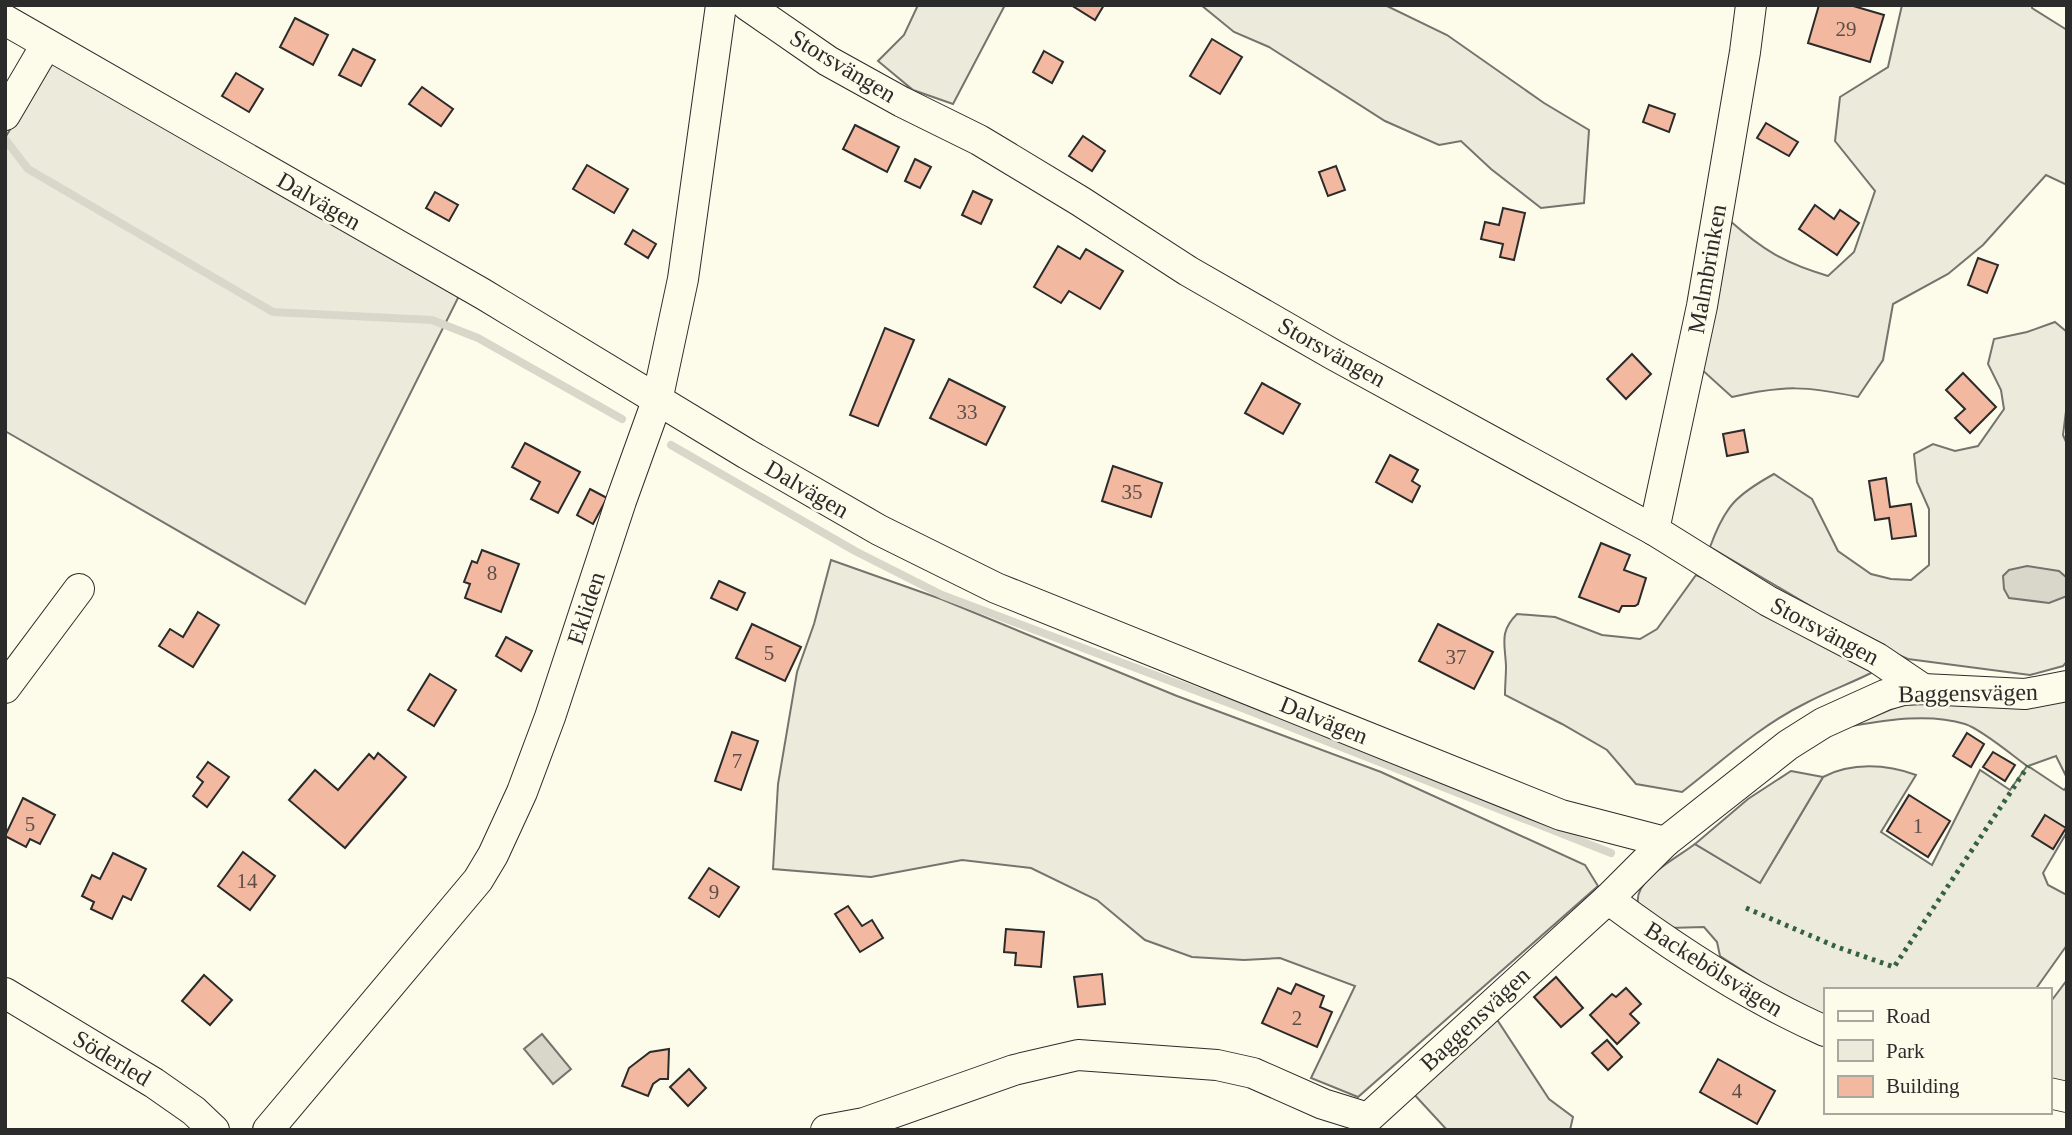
<svg xmlns="http://www.w3.org/2000/svg" width="2072" height="1135" viewBox="0 0 2072 1135" font-family="Georgia,serif">
  <style>
    .green { fill: #ecebdb; stroke: #74746e; stroke-width: 2 }
    .parking { fill: #eceadb; stroke: #74746e; stroke-width: 2 }
    .water { fill: #d8d7c9; stroke: #74746e; stroke-width: 2 }
    .lines { fill: none; stroke-linecap: round; stroke-linejoin: round }
    .stream { stroke: #d8d7c9; stroke-width: 8 }
    .building { fill: #f2b8a0; stroke: #2b2b2b; stroke-width: 2 }
    .minor-casing { stroke: #2b2b2b; stroke-width: 32 }
    .minor { stroke: #fdfbea; stroke-width: 30 }
    .hedge { stroke: #34623c; stroke-width: 5; stroke-dasharray: 3.5 5; stroke-linecap: butt }
    .labels { text-anchor: middle; stroke-width: 5; stroke-linejoin: round; paint-order: stroke }
    .number-label { font-size: 21px; fill: #5d4e48 }
    .street-label { font-size: 24px; fill: #2b2b2b; stroke: #fdfbea }
  </style>
  <rect width="100%" height="100%" fill="#fdfbea"/>
  <g class="green">
    <polygon points="918,5 1005,5 953,104 913,90 878,61 904,35"/>
    <polygon points="1201,5 1385,5 1447,35 1544,103 1589,130 1584,203 1541,208 1491,169 1461,141 1439,145 1385,121 1269,47 1234,32"/>
    <path d="M1902,5h130v3l35,22v155l-21,-10 -63,70 -35,29 -55,30 -10,56 -25,37c-51,-11 -75,-12 -126,0l-32,-29 29,-148c34,30 55,43 99,56l26,-24 21,-61 -40,-50 5,-44 48,-30z"/>
    <polygon points="53,57 460,294 305,604 5,431 5,138"/>
    <path d="M2055,322l12,10v71l-4,32 4,9v217l-4,5 -33,9 -122,-16 -28,-12 -170,-100c15,-41 26,-52 64,-73l38,25 26,52 33,23 20,5 20,1 18,-15v-56l-12,-27 -3,-28 19,-10 22,7 23,-5 26,-37 -3,-19 -13,-26 6,-25 33,-7z"/>
    <polygon points="831,560 941,599 1177,696 1381,772 1585,865 1598,886 1358,1097 1311,1078 1355,986 1280,958 1244,960 1192,957 1145,940 1097,900 1031,868 962,860 871,877 773,869 778,784 797,672 814,624"/>
    <path d="M1696,575l32,14 147,82c-23,12 -47,20 -69,32 -45,22 -84,58 -124,89l-46,-8 -29,-34 -45,-26 -57,-29c0,-10 1,-19 1,-29 -1,-23 -7,-34 11,-52l38,3 47,18 38,4 17,-10z"/>
    <path d="M1930,699l137,2v77l-11,-22 -28,10 36,24 3,-4v46l-24,41 5,12 19,10v50l-32,45h-210v26l-63,-33 -42,-27 -3,-14 -13,-15 -36,1 -30,-25c-4,-24 39,-45 57,-59l65,39 63,-106c28,-15 64,-13 93,-2l-35,57 51,33 48,-95 30,20 17,-24c-15,-11 -46,-37 -62,-42 -36,-11 -77,-4 -113,2l49,-21z"/>
    <polygon points="2067,980 2067,1089 2049,1085 2049,1004"/>
    <polygon points="1494,1015 1549,1099 1573,1117 1570,1130 1447,1130 1411,1091"/>
  </g>
  <polygon class="parking" points="1791,771 1823,777 1760,883 1695,844 1748,799"/>
  <g class="water">
    <polygon points="2027,566 2059,571 2067,578 2067,596 2049,603 2009,598 2004,589 2003,576 2009,570"/>
    <polygon points="542,1034 571,1069 553,1084 524,1049"/>
  </g>
  <g class="lines">
    <g class="stream">
      <polyline points="5,139 28,169 273,312 432,320 478,338 622,419"/>
      <polyline points="671,445 855,551 942,595 1237,706 1611,853"/>
    </g>
  </g>
  <g class="building">
    <polygon points="1071,5 1104,5 1095,20"/>
    <polygon points="1819,5 1850,5 1884,15 1870,62 1808,43"/>
    <polygon points="295,18 328,35 313,65 280,47"/>
    <polygon points="1212,39 1242,57 1220,94 1190,76"/>
    <polygon points="353,49 375,60 361,86 339,75"/>
    <polygon points="1044,51 1063,62 1052,83 1033,72"/>
    <polygon points="236,73 263,89 249,112 222,96"/>
    <polygon points="422,87 453,109 441,126 409,104"/>
    <polygon points="1649,105 1675,114 1669,132 1643,122"/>
    <polygon points="1766,123 1798,142 1789,156 1757,138"/>
    <polygon points="855,125 899,147 887,172 843,149"/>
    <polygon points="1083,136 1105,151 1092,171 1069,156"/>
    <polygon points="915,159 931,167 920,188 905,181"/>
    <polygon points="587,165 628,189 614,213 573,189"/>
    <polygon points="1336,166 1345,190 1328,196 1319,172"/>
    <polygon points="973,191 992,200 981,224 962,215"/>
    <polygon points="435,192 458,205 449,221 426,208"/>
    <polygon points="1815,205 1834,219 1840,210 1859,223 1837,255 1799,229"/>
    <polygon points="1503,208 1525,213 1514,260 1500,257 1503,244 1481,239 1485,222 1499,225"/>
    <polygon points="633,230 656,244 648,258 625,244"/>
    <polygon points="1058,246 1080,259 1086,249 1123,271 1100,309 1069,291 1061,303 1034,287"/>
    <polygon points="1978,258 1998,265 1987,293 1968,285"/>
    <polygon points="885,328 914,340 878,426 850,415"/>
    <polygon points="1632,354 1651,374 1626,399 1607,379"/>
    <polygon points="1963,373 1996,407 1970,433 1955,418 1965,409 1946,390"/>
    <polygon points="949,379 1005,407 986,445 930,418"/>
    <polygon points="1262,383 1300,404 1283,434 1245,413"/>
    <polygon points="1744,430 1748,452 1727,456 1723,434"/>
    <polygon points="525,443 580,472 558,513 531,499 540,482 512,467"/>
    <polygon points="1390,455 1418,470 1412,481 1420,486 1412,502 1376,482"/>
    <polygon points="1113,466 1162,483 1151,517 1102,501"/>
    <polygon points="1886,478 1890,507 1911,504 1916,536 1892,539 1889,518 1875,520 1869,481"/>
    <polygon points="590,489 607,498 593,524 577,515"/>
    <polygon points="1601,543 1630,555 1624,570 1646,578 1638,604 1635,606 1622,606 1619,612 1579,597"/>
    <polygon points="482,550 519,564 501,612 465,598 470,584 464,582 472,561 477,563"/>
    <polygon points="719,581 745,593 737,610 711,598"/>
    <polygon points="198,612 219,625 193,667 159,646 170,629 183,637"/>
    <polygon points="752,624 801,647 785,681 736,658"/>
    <polygon points="1438,624 1493,652 1474,689 1419,661"/>
    <polygon points="506,637 532,651 521,671 496,656"/>
    <polygon points="430,674 456,690 434,726 408,710"/>
    <polygon points="732,732 758,741 741,790 715,781"/>
    <polygon points="1967,733 1984,744 1971,767 1953,756"/>
    <polygon points="1993,752 2015,765 2005,781 1983,767"/>
    <polygon points="378,753 406,777 345,848 289,800 315,770 338,790 369,754 374,759"/>
    <polygon points="208,762 229,777 207,807 193,796 203,782 197,777"/>
    <polygon points="1909,795 1950,821 1928,857 1887,831"/>
    <polygon points="23,798 55,815 40,844 30,839 26,847 5,836"/>
    <polygon points="2045,815 2066,828 2053,849 2032,836"/>
    <polygon points="243,852 275,876 250,910 218,886"/>
    <polygon points="113,853 146,869 131,900 123,896 112,919 91,909 94,902 82,896 92,875 100,879"/>
    <polygon points="709,868 739,887 719,917 689,898"/>
    <polygon points="848,906 862,926 872,920 883,938 860,952 835,914"/>
    <polygon points="1006,929 1044,932 1041,967 1015,965 1016,953 1004,952"/>
    <polygon points="1102,974 1105,1004 1078,1007 1074,977"/>
    <polygon points="204,975 232,1000 210,1025 182,1001"/>
    <polygon points="1556,977 1583,1008 1561,1027 1534,997"/>
    <polygon points="1296,984 1324,996 1320,1007 1332,1012 1317,1047 1262,1023 1278,988 1291,994"/>
    <polygon points="1626,988 1641,1004 1630,1014 1639,1023 1617,1044 1590,1015 1612,994 1616,997"/>
    <polygon points="1607,1040 1622,1057 1608,1070 1592,1053"/>
    <polygon points="669,1049 668,1079 660,1079 653,1084 648,1096 622,1086 629,1068 650,1052"/>
    <polygon points="1718,1059 1775,1091 1757,1124 1700,1092"/>
    <polygon points="689,1069 706,1088 688,1106 670,1087"/>
  </g>
  <g class="lines">
    <defs>
      <g id="minor">
        <polyline points="747,5 828,61 902,102 979,140 1080,201 1188,271 1334,355 1654,530 1768,601 1877,658 1923,689"/>
        <polyline points="5,20 483,294 747,454 879,530 996,588 1561,815 1665,842"/>
        <polyline points="5,115 46,45"/>
        <polyline points="1654,530 1702,306 1745,52 1751,5"/>
        <polyline points="5,688 79,589"/>
        <path d="M1608,899c67,50 140,98 217,132"/>
        <polyline points="5,993 154,1083 194,1111 214,1130"/>
        <polyline points="2049,1093 2067,1097"/>
        <polyline points="268,1130 478,880 493,855 522,792 550,717 621,501 657,401 683,279 721,5"/>
        <polyline points="826,1130 864,1123 1014,1070 1078,1055 1217,1065 1253,1073 1323,1104 1368,1118 1608,899 1665,842 1788,745 1823,723 1885,695 1903,690 1923,689 2025,694 2067,686"/>
      </g>
    </defs>
    <use href="#minor" class="minor-casing"/>
    <use href="#minor" class="minor"/>
    <polyline class="hedge" points="1746,908 1837,947 1894,967 2028,766"/>
  </g>
  <g class="labels">
    <g class="number-label">
      <text x="1846" y="36">29</text>
      <text x="967" y="419">33</text>
      <text x="1132" y="499">35</text>
      <text x="492" y="580">8</text>
      <text x="769" y="660">5</text>
      <text x="1456" y="664">37</text>
      <text x="737" y="768">7</text>
      <text x="30" y="831">5</text>
      <text x="1918" y="833">1</text>
      <text x="247" y="888">14</text>
      <text x="714" y="899">9</text>
      <text x="1297" y="1025">2</text>
      <text x="1737" y="1098">4</text>
    </g>
    <g class="street-label">
      <text transform="translate(843 66) rotate(31)" y="8">Storsvängen</text>
      <text transform="translate(319 201) rotate(30)" y="8">Dalvägen</text>
      <text transform="translate(1707 269) rotate(-80)" y="8">Malmbrinken</text>
      <text transform="translate(1332 352) rotate(29)" y="8">Storsvängen</text>
      <text transform="translate(807 489) rotate(30)" y="8">Dalvägen</text>
      <text transform="translate(586 608) rotate(-72)" y="8">Ekliden</text>
      <text transform="translate(1825 631) rotate(28)" y="8">Storsvängen</text>
      <text transform="translate(1968 693) rotate(-1)" y="8">Baggensvägen</text>
      <text transform="translate(1324 720) rotate(22)" y="8">Dalvägen</text>
      <text transform="translate(1714 969) rotate(32)" y="8">Backebölsvägen</text>
      <text transform="translate(1475 1019) rotate(-43)" y="8">Baggensvägen</text>
      <text transform="translate(112 1058) rotate(31)" y="8">Söderled</text>
    </g>
  </g>
  <rect width="2072" height="1135" fill="none" stroke="#2b2b2b" stroke-width="14"/>
  <rect x="1824" y="988" width="228" height="126" fill="#fdfbea" stroke="#a9a89e" stroke-width="2"/>
  <rect x="1838" y="1011" width="35" height="10" fill="#fdfbea" stroke="#a9a89e" stroke-width="2"/>
  <text x="1886" y="1023" font-size="21" fill="#2b2b2b">Road</text>
  <rect x="1838" y="1040" width="35" height="21" fill="#ecebdb" stroke="#a9a89e" stroke-width="2"/>
  <text x="1886" y="1058" font-size="21" fill="#2b2b2b">Park</text>
  <rect x="1838" y="1076" width="35" height="21" fill="#f2b8a0" stroke="#a9a89e" stroke-width="2"/>
  <text x="1886" y="1093" font-size="21" fill="#2b2b2b">Building</text>
</svg>
